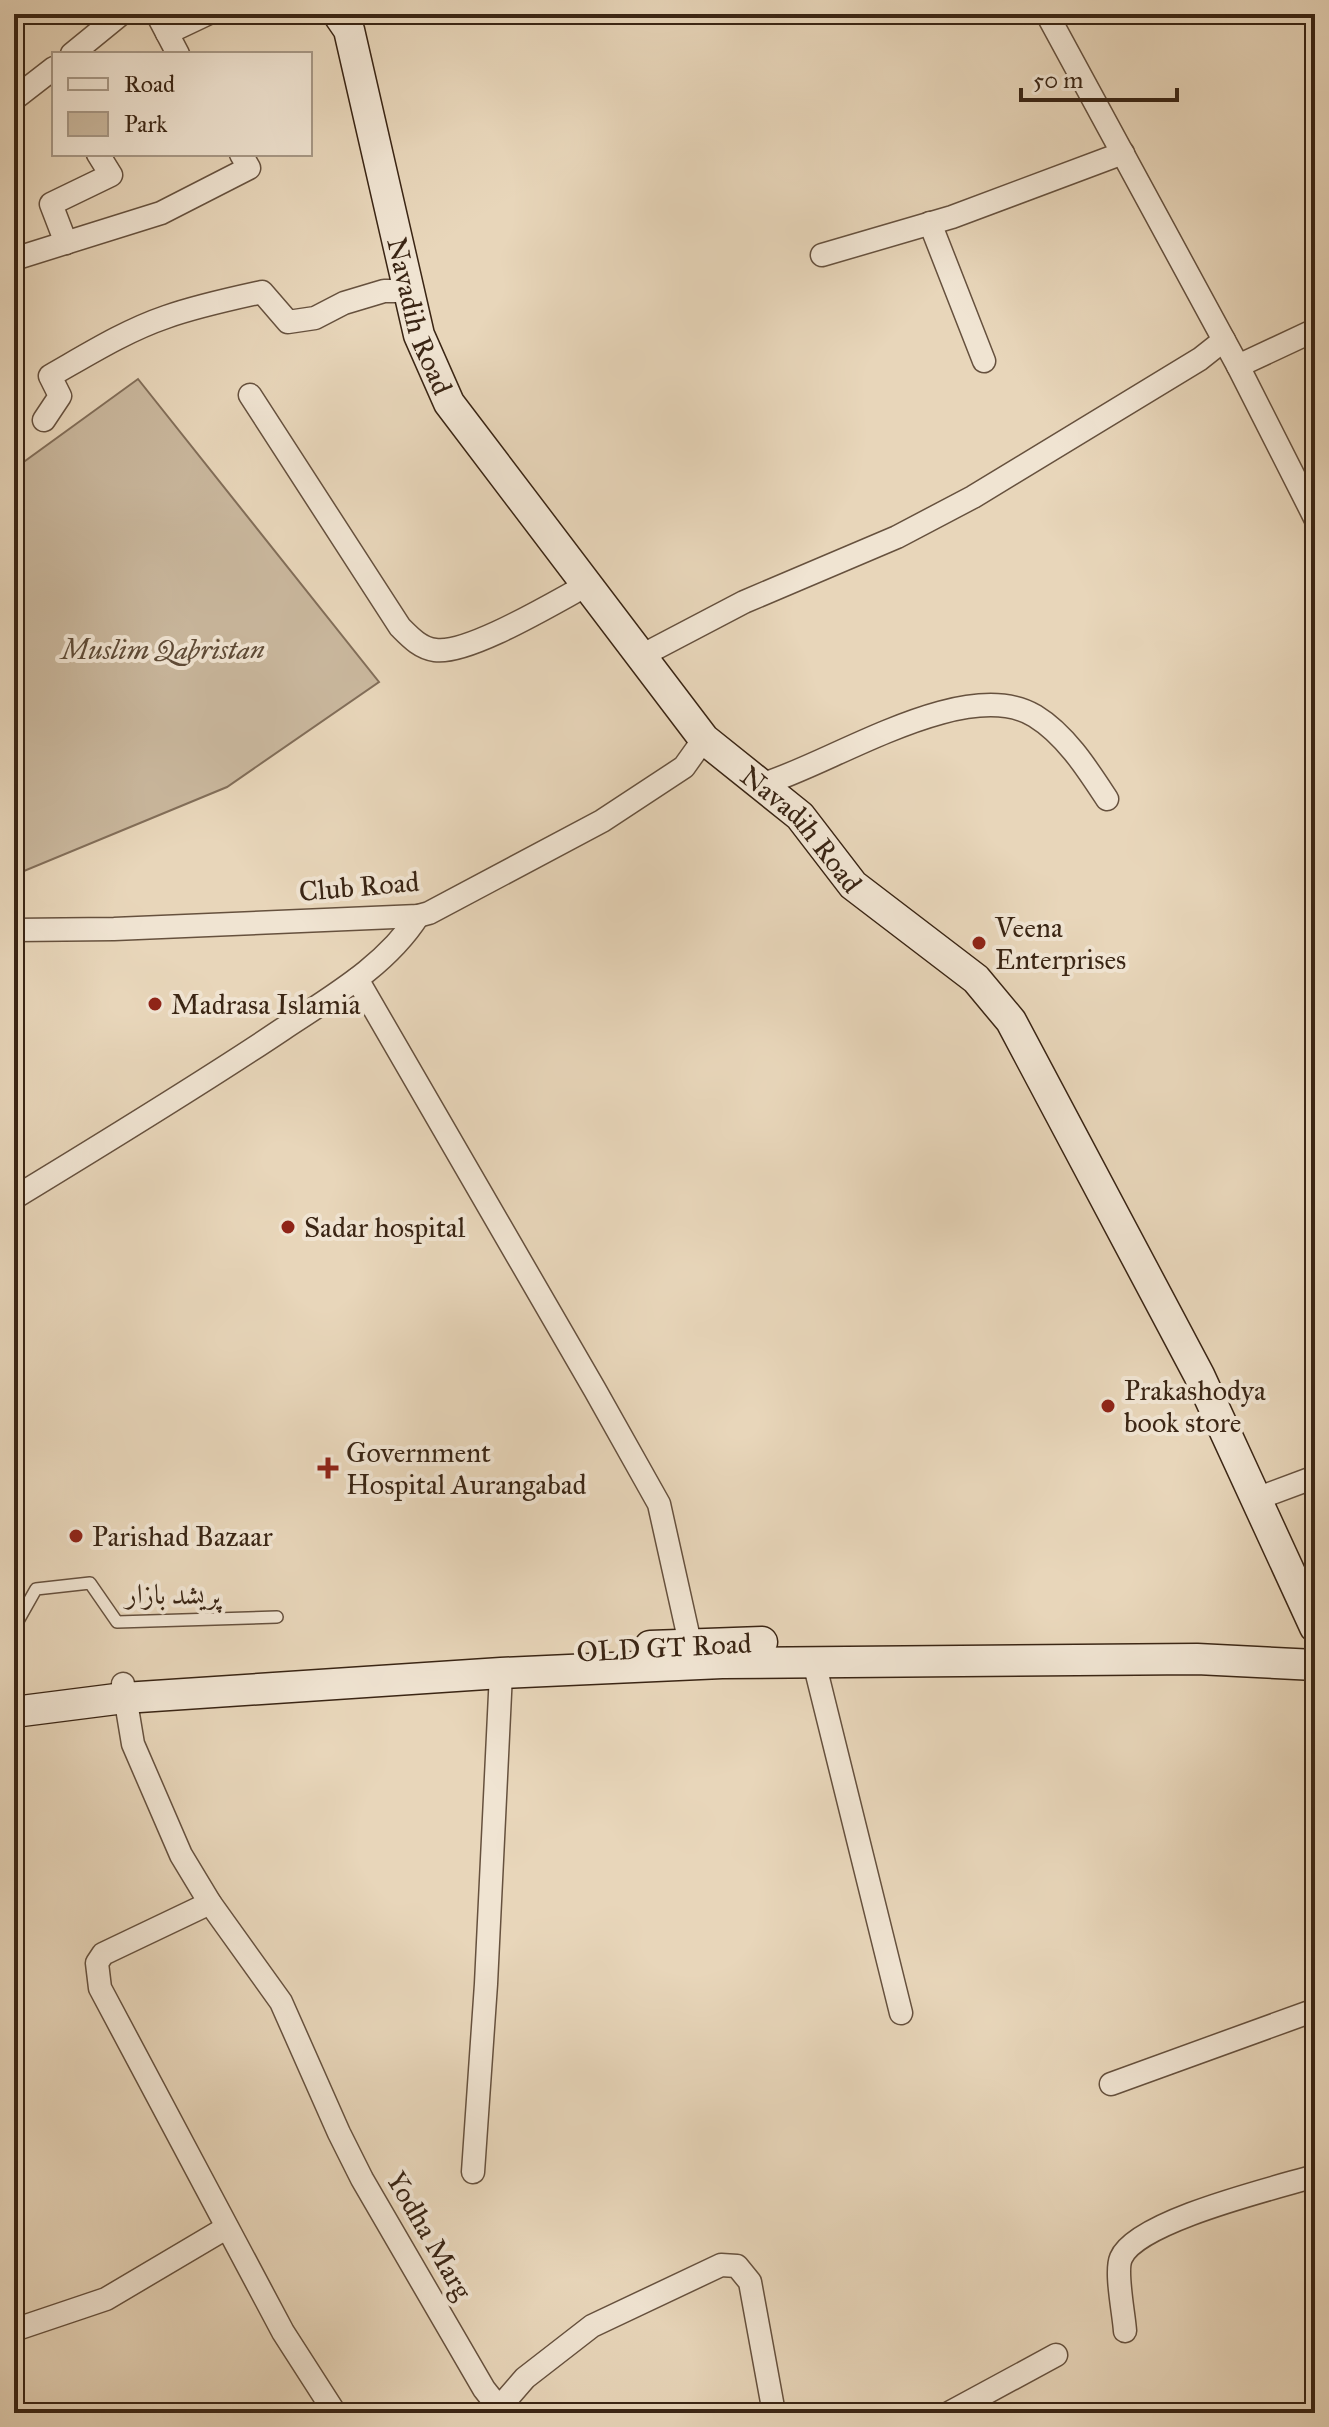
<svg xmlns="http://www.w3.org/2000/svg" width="1329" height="2427" viewBox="0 0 1329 2427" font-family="'IM FELL Great Primer',Amiri,serif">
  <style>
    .green { fill: #cab89e; stroke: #826e59; stroke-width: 2 }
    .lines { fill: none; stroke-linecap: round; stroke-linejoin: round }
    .service-casing { stroke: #66513e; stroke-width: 14 }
    .minor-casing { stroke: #66513e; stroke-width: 25 }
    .secondary-casing { stroke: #3a2514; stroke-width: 33 }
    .service { stroke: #f0e4d2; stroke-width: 11 }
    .minor { stroke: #f0e4d2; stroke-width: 22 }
    .secondary { stroke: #f0e4d2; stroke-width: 30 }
    .poi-dot { fill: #8f2418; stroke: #f0e4d2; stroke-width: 3 }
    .labels { text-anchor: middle; stroke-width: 8; stroke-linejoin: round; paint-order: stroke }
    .street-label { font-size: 28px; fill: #3a2514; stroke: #f0e4d2 }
    .park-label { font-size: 28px; font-style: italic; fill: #5e4a36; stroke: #f0e4d2 }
    .poi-label { font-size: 28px; fill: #3a2514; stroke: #f0e4d2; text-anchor: start }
  </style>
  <rect width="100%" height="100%" fill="#e8d6ba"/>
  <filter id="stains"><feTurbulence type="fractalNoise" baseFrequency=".0025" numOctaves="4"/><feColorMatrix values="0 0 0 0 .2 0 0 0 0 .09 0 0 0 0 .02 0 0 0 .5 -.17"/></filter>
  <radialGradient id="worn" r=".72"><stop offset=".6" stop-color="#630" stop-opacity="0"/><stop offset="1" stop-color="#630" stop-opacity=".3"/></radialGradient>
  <polygon class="green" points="138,379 379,682 227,787 24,871 14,856 14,469"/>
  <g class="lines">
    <defs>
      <polyline id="service" points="14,1628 36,1589 90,1583 117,1622 277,1617"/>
      <g id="minor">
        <polyline points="157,14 178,54"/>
        <polyline points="1047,14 1238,366"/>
        <polyline points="167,33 207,14"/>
        <polyline points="72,54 121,14"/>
        <polyline points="14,99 54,68"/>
        <polyline points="930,223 984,361"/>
        <polyline points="66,243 51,204 111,175 98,154"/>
        <polyline points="822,255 952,217 1123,153"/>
        <polyline points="14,259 161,213 249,168 241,154"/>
        <polyline points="1315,330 1238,366 1315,518"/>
        <path d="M250,395l150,232c10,10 20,21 35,23 33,5 120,-48 152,-65"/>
        <path d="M44,420l16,-24 -10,-20c37,-21 75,-45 116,-59 31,-11 64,-18 96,-25l26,30 27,-4 29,-15 40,-12h25"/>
        <polyline points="641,656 744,602 897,537 973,497 1200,359 1224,340"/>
        <path d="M763,784c68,-20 203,-110 272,-68 31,19 53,54 72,83"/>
        <polyline points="14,930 114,929 418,916 429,913 602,821 684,767 704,739"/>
        <polyline points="357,979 595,1390 659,1504 690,1643"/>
        <path d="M14,1198c90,-55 181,-110 269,-169 48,-32 103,-63 135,-113"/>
        <polyline points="1256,1499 1315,1477"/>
        <polyline points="814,1662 901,2013"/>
        <polyline points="123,1684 133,1744 181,1855 210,1903 281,2002 339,2133 362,2179 484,2389 499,2408 525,2378 592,2326 721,2265 737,2266 750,2282 774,2413"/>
        <polyline points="210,1903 103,1954 97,1963 100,1988 283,2332 335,2413"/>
        <polyline points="1111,2084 1315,2010"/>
        <polyline points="473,2172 486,1984 501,1673"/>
        <polyline points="14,2330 106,2299 226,2228"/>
        <path d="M1125,2331c-1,-17 -10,-59 -4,-73 15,-37 154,-70 194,-82"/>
        <polyline points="949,2413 1056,2355"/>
      </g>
      <g id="secondary">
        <path id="s1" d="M338,14l11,16 70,305 30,68 255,336 96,77 53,69 123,94 35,42 188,354 116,252"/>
        <polyline points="650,1646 762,1642"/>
        <polyline points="14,1712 124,1698 501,1673 722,1663 1197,1659 1315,1665"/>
      </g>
    </defs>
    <use href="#service" class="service-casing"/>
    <use href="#minor" class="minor-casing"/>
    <use href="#secondary" class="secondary-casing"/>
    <use href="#service" class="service"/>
    <use href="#minor" class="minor"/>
    <use href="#secondary" class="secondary"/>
  </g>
  <g class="poi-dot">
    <circle cx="979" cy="943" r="8"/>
    <circle cx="155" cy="1004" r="8"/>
    <circle cx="288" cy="1227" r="8"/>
    <circle cx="1108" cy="1406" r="8"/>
    <path d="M324 1456h8v8h8v8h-8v8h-8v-8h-8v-8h8z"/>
    <circle cx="76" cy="1536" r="8"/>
  </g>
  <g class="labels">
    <g class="street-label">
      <text dy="10" stroke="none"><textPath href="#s1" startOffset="314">Navadih Road</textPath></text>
      <text dy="10" stroke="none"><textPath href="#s1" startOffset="962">Navadih Road</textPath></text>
      <text transform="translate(359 886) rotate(-5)" y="10">Club Road</text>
      <text transform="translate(173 1594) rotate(1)" y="10">پریشد بازار</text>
      <text transform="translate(664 1647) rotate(-3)" y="10">OLD GT Road</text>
      <text transform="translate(430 2235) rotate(60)" y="10">Yodha Marg</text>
    </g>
    <g class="park-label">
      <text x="163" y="659">Muslim Qabristan</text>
    </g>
    <g class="poi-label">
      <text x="995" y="937">Veena<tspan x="995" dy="32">Enterprises</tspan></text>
      <text x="171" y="1014">Madrasa Islamia</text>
      <text x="304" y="1237">Sadar hospital</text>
      <text x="1124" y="1400">Prakashodya<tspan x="1124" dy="32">book store</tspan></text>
      <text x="346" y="1462">Government<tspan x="346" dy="32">Hospital Aurangabad</tspan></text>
      <text x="92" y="1546">Parishad Bazaar</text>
    </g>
  </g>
  <rect width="1329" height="2427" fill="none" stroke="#e8d6ba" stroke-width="48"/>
  <rect x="16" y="16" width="1297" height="2395" fill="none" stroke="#3a2514" stroke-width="4"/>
  <rect x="24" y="24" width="1281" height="2379" fill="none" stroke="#3a2514" stroke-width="2"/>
  <rect x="52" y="52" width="260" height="104" fill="#f0e4d2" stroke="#a79886" stroke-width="2"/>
  <rect x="68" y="78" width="40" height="12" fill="#f0e4d2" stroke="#a79886" stroke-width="2"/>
  <text x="124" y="92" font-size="24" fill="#3a2514">Road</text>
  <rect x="68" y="112" width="40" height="24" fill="#cab89e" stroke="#a79886" stroke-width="2"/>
  <text x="124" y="132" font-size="24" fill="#3a2514">Park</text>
  <path d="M1021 88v12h156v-12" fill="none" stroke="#3a2514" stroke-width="4"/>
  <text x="1033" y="88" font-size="24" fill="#3a2514" stroke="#f0e4d2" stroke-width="6" paint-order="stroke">50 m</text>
  <rect width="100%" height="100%" filter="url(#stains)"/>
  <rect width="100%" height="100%" fill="url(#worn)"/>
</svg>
